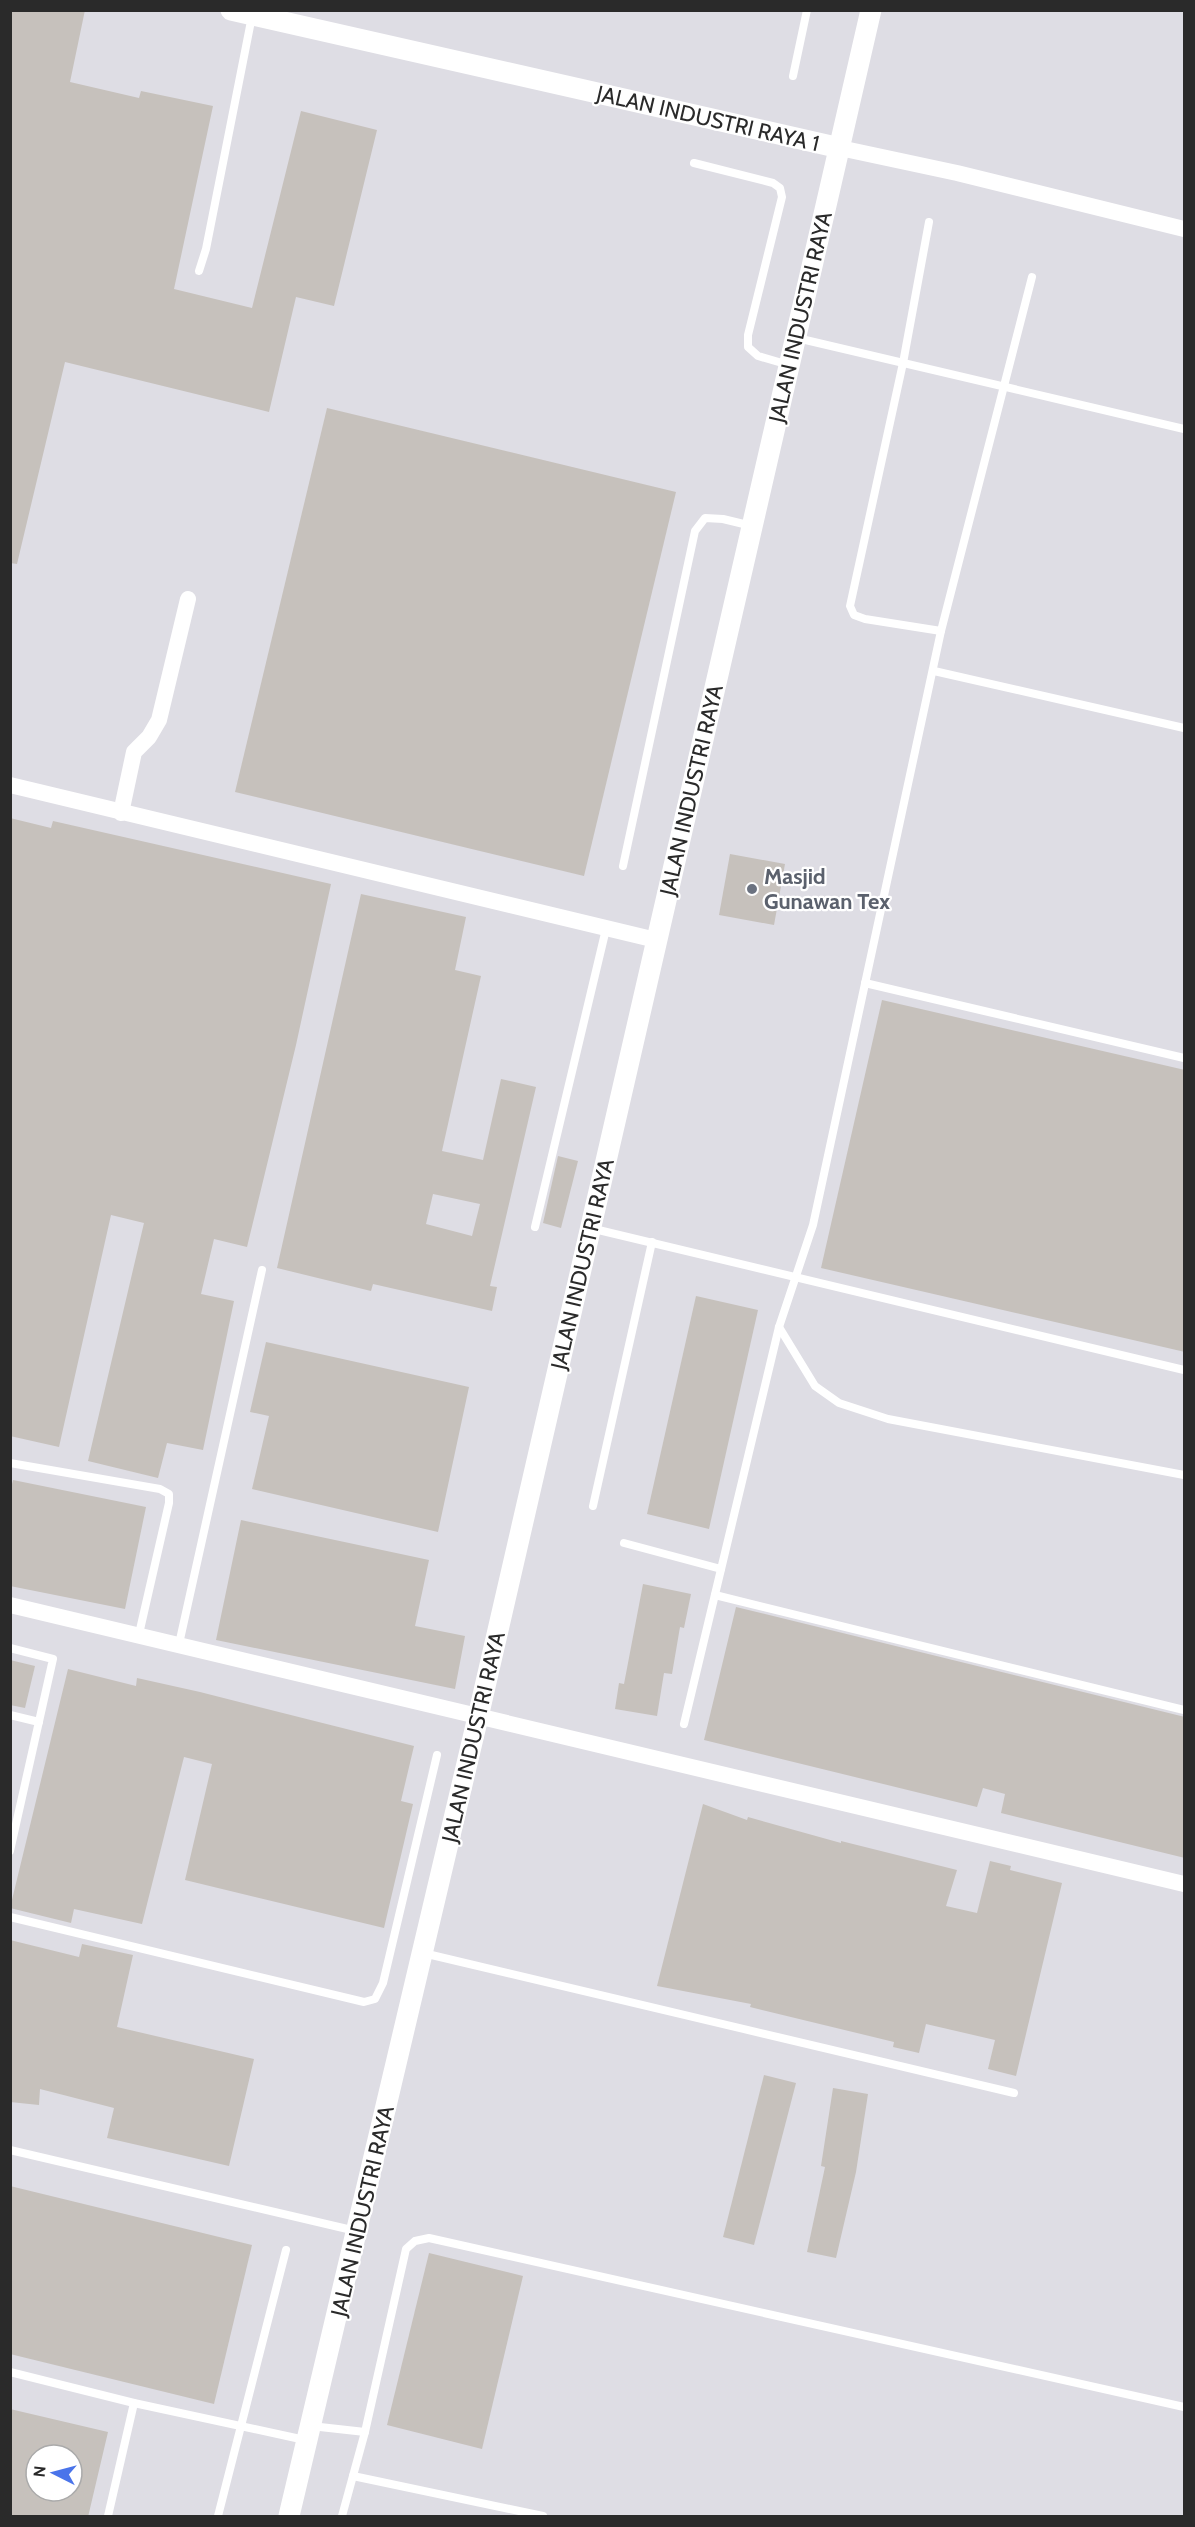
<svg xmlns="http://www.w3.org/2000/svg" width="1195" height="2527" viewBox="0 0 1195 2527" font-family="Cabin,sans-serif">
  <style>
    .industrial { fill: #dedde4; fill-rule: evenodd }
    .building { fill: #c6c1bc; fill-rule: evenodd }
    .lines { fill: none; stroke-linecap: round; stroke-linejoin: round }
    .service { stroke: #fff; stroke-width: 8 }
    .minor { stroke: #fff; stroke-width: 16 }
    .tertiary { stroke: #fff; stroke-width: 21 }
    .worship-dot { fill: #6b7280; stroke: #fff; stroke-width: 2 }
    .labels { text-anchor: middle; stroke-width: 4.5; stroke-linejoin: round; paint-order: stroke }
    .street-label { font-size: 22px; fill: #2a2a2a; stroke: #fff }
    .worship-label { font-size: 22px; font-weight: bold; fill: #5b616d; stroke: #fff; text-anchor: start }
  </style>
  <rect width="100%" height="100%" fill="#ebe4dd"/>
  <path class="industrial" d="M11,11h1173v2505h-1173zM36,2455h36v36h-36z"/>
  <g class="building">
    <polygon points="10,10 85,10 70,82 139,98 141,91 213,106 174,289 252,308 301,111 377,130 334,306 296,297 269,412 65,362 17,564 10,563"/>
    <polygon points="327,408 676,492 584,876 235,792"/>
    <polygon points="10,818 51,828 53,821 331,884 296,1045 247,1247 214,1239 201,1294 234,1301 203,1450 167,1443 158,1478 88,1461 144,1223 111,1215 59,1447 10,1436"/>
    <polygon points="730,854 785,864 774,925 719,915"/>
    <path d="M361,894l105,23 -11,53 26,6 -39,175 41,9 18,-81 35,8 -46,199 7,1 -5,24 -119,-27 -2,7 -94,-23zM433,1194l47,10 -8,32 -46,-12z"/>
    <polygon points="882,1000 1185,1070 1185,1352 821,1268"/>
    <polygon points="558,1156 578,1161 561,1228 543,1223"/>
    <polygon points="696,1296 758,1310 709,1529 647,1514"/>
    <polygon points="266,1342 469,1387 438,1532 252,1489 269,1416 250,1412"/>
    <polygon points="13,1480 146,1507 125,1609 10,1586 10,1492"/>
    <polygon points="241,1520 429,1560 415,1626 465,1636 455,1689 216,1640"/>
    <polygon points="643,1584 691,1594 684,1628 680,1627 672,1674 664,1673 657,1716 615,1709 619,1683 624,1684"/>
    <polygon points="736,1607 1185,1717 1185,1858 1001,1813 1005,1794 983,1788 977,1807 704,1740"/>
    <polygon points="10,1660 35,1666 25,1708 10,1705"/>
    <polygon points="68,1669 136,1686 137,1678 200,1692 414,1746 401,1801 413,1804 384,1928 185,1880 212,1764 184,1757 142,1924 74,1909 71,1923 10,1908"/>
    <polygon points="703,1804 747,1820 748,1817 841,1843 841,1841 957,1870 946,1906 977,1913 990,1861 1011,1866 1010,1870 1062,1883 1016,2076 988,2069 995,2040 926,2024 919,2053 893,2047 894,2042 750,2007 751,2004 657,1986"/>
    <polygon points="10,1940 79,1957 82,1944 133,1955 117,2027 254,2059 229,2166 107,2138 114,2108 40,2089 39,2105 10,2102"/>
    <polygon points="764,2075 796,2083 754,2245 723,2237"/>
    <polygon points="833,2088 868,2094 856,2172 836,2258 807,2252 825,2167 821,2166"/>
    <polygon points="10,2186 252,2245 214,2404 10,2354"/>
    <polygon points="429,2253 523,2276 482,2449 387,2425"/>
    <path d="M10,2409l98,23 -20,85h-78zM36,2455h36v36h-36z"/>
  </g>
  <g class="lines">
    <g class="service">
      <polyline points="793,76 807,10"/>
      <polyline points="694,163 773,183 780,188 782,197 748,335 748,347 758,356 789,365"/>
      <polyline points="929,222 903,363 850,606 854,615 865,619 941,631"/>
      <polyline points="199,271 206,249 252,16"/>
      <polyline points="797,338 1184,429"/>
      <polyline points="934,671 1184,728"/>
      <polyline points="623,866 695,531 705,518 723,519 752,526"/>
      <polyline points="865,983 1184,1058"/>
      <polyline points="535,1227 606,929"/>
      <polyline points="590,1228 1184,1370"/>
      <polyline points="779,1327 815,1386 839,1403 888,1419 1184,1475"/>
      <polyline points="10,1463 160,1489 169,1494 169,1503 139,1634"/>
      <polyline points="593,1506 652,1242"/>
      <polyline points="624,1543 721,1569"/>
      <polyline points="715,1595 1184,1710"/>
      <polyline points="179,1644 262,1270"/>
      <polyline points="10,1648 53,1659 10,1851"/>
      <polyline points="10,1715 39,1722"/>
      <polyline points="684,1724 779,1327 813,1225 941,631 1032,277"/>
      <polyline points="10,1917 364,2002 375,1999 383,1983 437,1755"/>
      <polyline points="423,1953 1014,2093"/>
      <polyline points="10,2150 356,2231"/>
      <polyline points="10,2372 134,2403 305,2440"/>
      <polyline points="311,2426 365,2432 342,2516"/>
      <polyline points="365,2432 406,2249 415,2241 429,2238 1184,2407"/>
      <polyline points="353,2476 543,2516"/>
      <polyline points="108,2516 134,2403"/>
      <polyline points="218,2516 286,2250"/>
    </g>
    <g class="minor">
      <polyline points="840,148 957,173 1184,229"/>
      <polyline points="10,785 656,940"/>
      <polyline points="121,813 134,752 149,737 159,720 188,599"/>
      <polyline points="10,1605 1184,1884"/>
    </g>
    <g class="tertiary">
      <polyline points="231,10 840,148"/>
      <polyline points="289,2516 478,1717 871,10"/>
    </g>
  </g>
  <circle class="worship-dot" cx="752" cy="889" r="6"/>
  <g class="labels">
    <g class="street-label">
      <text transform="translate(708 118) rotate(13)" y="8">JALAN INDUSTRI RAYA 1</text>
      <text transform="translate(800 317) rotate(-77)" y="8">JALAN INDUSTRI RAYA</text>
      <text transform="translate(691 790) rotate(-77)" y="8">JALAN INDUSTRI RAYA</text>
      <text transform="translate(582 1264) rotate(-77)" y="8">JALAN INDUSTRI RAYA</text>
      <text transform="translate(473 1737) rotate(-77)" y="8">JALAN INDUSTRI RAYA</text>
      <text transform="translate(362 2211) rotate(-77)" y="8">JALAN INDUSTRI RAYA</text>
    </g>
    <g class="worship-label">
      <text x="764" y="884">Masjid<tspan x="764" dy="25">Gunawan Tex</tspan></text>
    </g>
  </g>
  <rect width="1195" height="2527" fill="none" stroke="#2a2a2a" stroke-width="24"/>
  <g transform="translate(54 2473) rotate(276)"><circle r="28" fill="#ffffff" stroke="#aaaaaa" stroke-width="1.5"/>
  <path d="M0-4.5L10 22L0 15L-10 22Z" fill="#4a74ea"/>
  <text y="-9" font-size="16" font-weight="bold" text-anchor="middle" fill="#2a2a2a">N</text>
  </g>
</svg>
